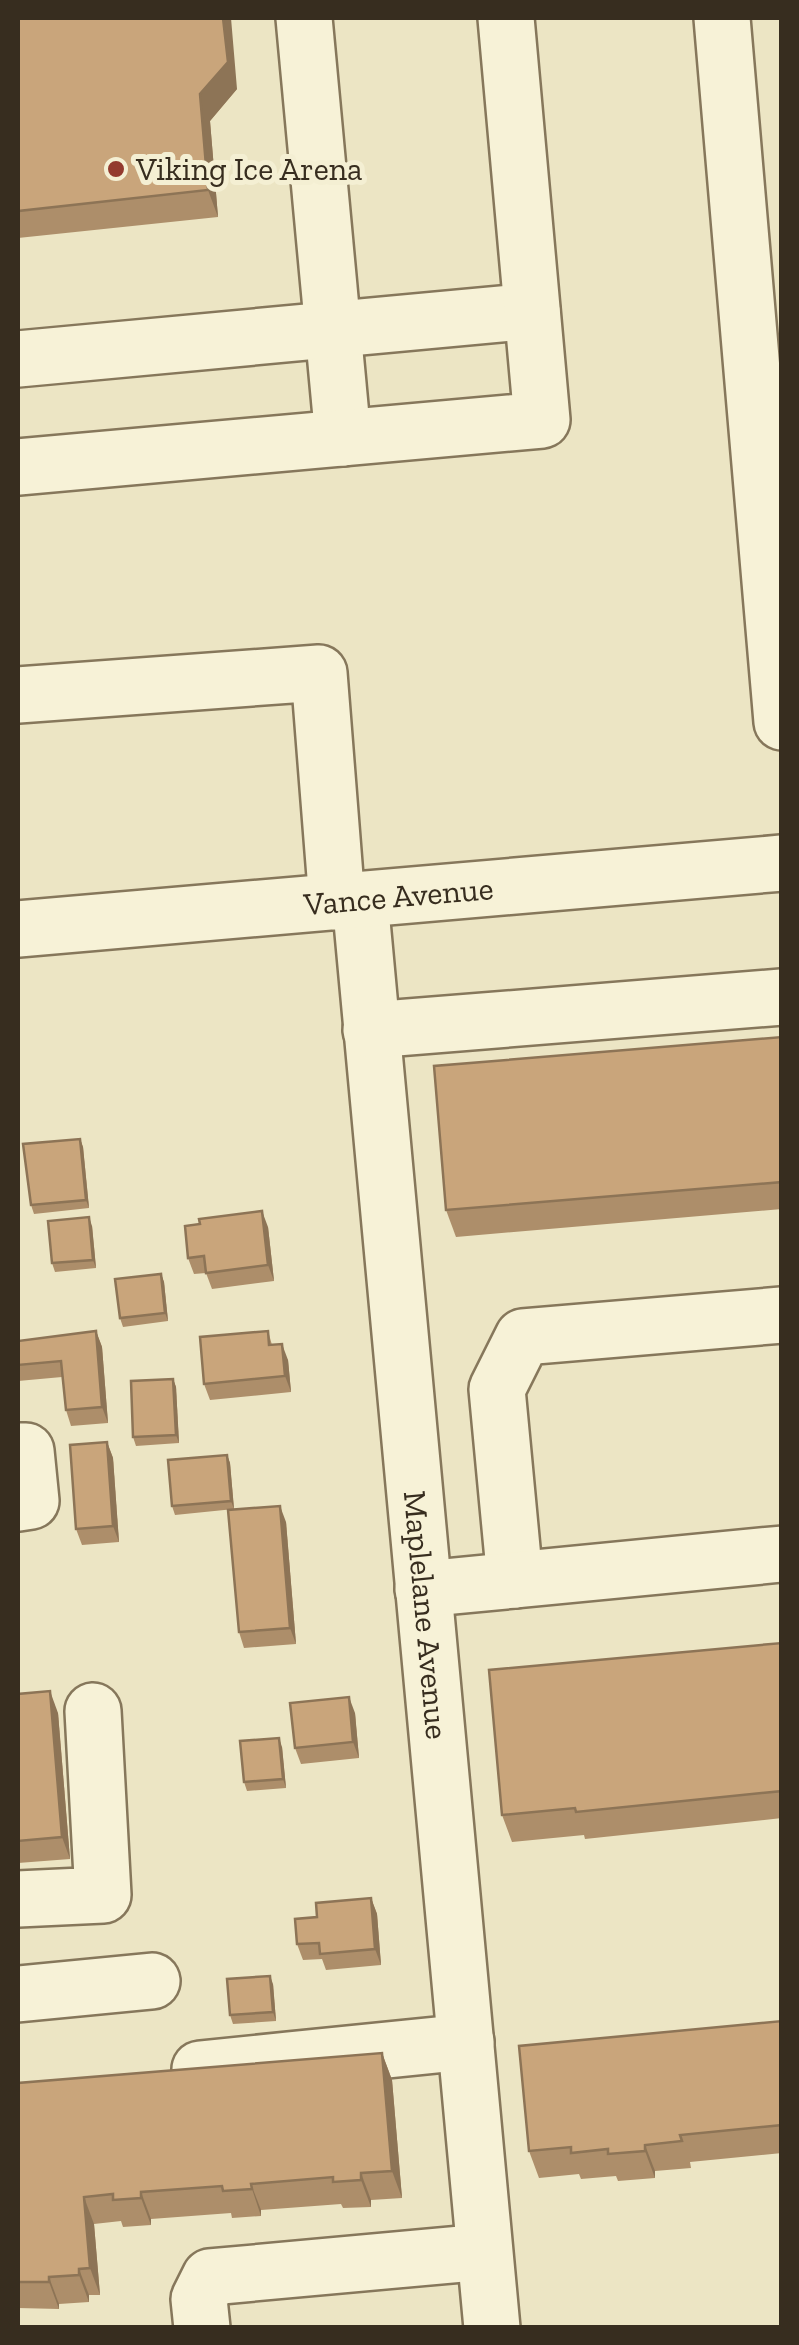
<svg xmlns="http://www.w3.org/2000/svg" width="799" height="2345" viewBox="0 0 799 2345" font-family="'Zilla Slab',serif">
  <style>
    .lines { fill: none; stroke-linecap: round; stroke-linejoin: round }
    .minor-casing { stroke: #86775b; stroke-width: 60 }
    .minor { stroke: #f7f2d7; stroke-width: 55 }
    .wall { fill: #ad8e6a }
    .shaded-wall { fill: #8d7456 }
    .building { fill: #c9a57b; stroke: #8d7456; stroke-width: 2.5 }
    .poi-dot { fill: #933a2e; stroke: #f4efd3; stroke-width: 4 }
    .labels { text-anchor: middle; stroke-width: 10; stroke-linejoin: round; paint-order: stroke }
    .poi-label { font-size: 32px; fill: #372d1f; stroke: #f4efd3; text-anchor: start }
    .street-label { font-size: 32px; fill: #372d1f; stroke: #f4efd3 }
  </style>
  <rect width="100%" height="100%" fill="#ece5c4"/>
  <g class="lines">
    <defs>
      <g id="minor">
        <polyline points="304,18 343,438"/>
        <polyline points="722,18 782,722"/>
        <polyline points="18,359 532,311"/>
        <polyline points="18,467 542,420 506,18"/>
        <polyline points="18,695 319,673 337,902"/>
        <path id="s1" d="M360,900l132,1428"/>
        <path id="s2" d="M18,929l764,-66"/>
        <polyline points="371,1030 782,997"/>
        <polyline points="18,1451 26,1451 31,1501 18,1503"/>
        <polyline points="515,1580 497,1389 523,1337 782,1315"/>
        <polyline points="423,1589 782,1554"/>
        <polyline points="18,1899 103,1895 93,1711"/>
        <polyline points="18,1994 152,1981"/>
        <polyline points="200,2069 466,2042"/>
        <polyline points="202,2328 199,2299 210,2277 484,2252"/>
      </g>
    </defs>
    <use href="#minor" class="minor-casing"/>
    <use href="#minor" class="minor"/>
  </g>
  <g class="wall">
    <polygon points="18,18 237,89 210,121 218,217 18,238"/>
    <polygon points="782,1037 782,1209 456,1237 446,1210"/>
    <polygon points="80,1139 83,1147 89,1208 34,1214 31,1205"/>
    <polygon points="200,1224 268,1227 274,1281 212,1289 206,1273 194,1274 188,1258"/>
    <polygon points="92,1226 96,1268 55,1272 52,1263"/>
    <polygon points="161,1274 164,1282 168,1321 123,1327 120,1318"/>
    <polygon points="96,1331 102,1347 108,1423 71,1426 66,1410 62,1377 18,1381 18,1341"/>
    <polygon points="268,1331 272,1345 288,1360 291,1392 210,1400 204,1384"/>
    <polygon points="173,1379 176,1387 179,1443 136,1446 133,1437"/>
    <polygon points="107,1442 113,1458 119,1542 82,1545 76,1529"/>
    <polygon points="227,1455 230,1463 234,1509 175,1515 172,1506"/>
    <polygon points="286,1522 296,1644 244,1648 239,1632"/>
    <polygon points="782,1643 782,1818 585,1839 584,1835 512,1842 502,1815"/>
    <polygon points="18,1694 58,1713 70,1859 18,1863"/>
    <polygon points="355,1713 359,1758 301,1764 295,1748"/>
    <polygon points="282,1747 286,1788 247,1791 244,1782"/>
    <polygon points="371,1898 377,1914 381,1965 326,1970 322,1959 303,1960 297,1944 317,1917"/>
    <polygon points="273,1984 276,2021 233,2024 230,2015"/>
    <polygon points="782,2021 782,2153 690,2162 691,2168 655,2171 655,2178 618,2181 616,2176 581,2179 579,2174 539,2178 529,2151"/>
    <polygon points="382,2053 392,2080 402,2198 371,2200 371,2207 343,2208 341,2204 261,2210 261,2216 232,2218 231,2213 151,2219 151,2225 123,2227 121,2221 94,2224 100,2295 89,2295 89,2302 59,2304 59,2309 18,2308 18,2083"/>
  </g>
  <g class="shaded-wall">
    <polygon points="223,18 231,18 237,89 210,121 218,217 208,190 200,94"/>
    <polygon points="80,1139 83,1147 89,1208 86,1200"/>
    <polygon points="262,1211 268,1227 274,1281 268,1265"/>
    <polygon points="89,1217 92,1226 96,1268 93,1260"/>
    <polygon points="161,1274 164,1282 168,1321 165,1313"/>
    <polygon points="96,1331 102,1347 108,1423 102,1407"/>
    <polygon points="282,1344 288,1360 291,1392 285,1376"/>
    <polygon points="173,1379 176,1387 179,1443 176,1435"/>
    <polygon points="107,1442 113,1458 119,1542 113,1526"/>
    <polygon points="227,1455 230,1463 234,1509 231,1501"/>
    <polygon points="280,1506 286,1522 296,1644 290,1628"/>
    <polygon points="50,1691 58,1713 70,1859 62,1837"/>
    <polygon points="349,1697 355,1713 359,1758 353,1742"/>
    <polygon points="279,1738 282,1747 286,1788 283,1779"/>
    <polygon points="371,1898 377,1914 381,1965 375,1949"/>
    <polygon points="270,1976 273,1984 276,2021 273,2012"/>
    <polygon points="382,2053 392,2080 402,2198 392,2171"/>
    <polygon points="645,2145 655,2171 655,2178 645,2151"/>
    <polygon points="361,2173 371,2200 371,2207 361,2180"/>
    <polygon points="251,2184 261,2210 261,2216 252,2189"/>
    <polygon points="141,2192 151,2219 151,2225 141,2198"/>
    <polygon points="84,2197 94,2224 100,2295 90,2268"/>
    <polygon points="79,2269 89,2295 89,2302 79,2275"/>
    <polygon points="49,2277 59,2304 59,2309 49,2282"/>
  </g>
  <g class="building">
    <polygon points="18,18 223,18 228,62 200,94 208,190 18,211"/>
    <polygon points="782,1037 782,1182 446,1210 434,1066"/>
    <polygon points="80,1139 86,1200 31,1205 23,1144"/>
    <polygon points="262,1211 268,1265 206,1273 204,1256 188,1258 185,1226 200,1224 199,1219"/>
    <polygon points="89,1217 93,1260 52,1263 48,1221"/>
    <polygon points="161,1274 165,1313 120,1318 115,1279"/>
    <polygon points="96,1331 102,1407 66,1410 61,1361 18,1365 18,1341"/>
    <polygon points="268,1331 269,1345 282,1344 285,1376 204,1384 200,1337"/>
    <polygon points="173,1379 176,1435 133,1437 131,1381"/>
    <polygon points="107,1442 113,1526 76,1529 70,1445"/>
    <polygon points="227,1455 231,1501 172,1506 168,1460"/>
    <polygon points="280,1506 290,1628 239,1632 228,1510"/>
    <polygon points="782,1643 782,1791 576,1812 575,1808 502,1815 489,1670"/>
    <polygon points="50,1691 62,1837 18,1841 18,1694"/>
    <polygon points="349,1697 353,1742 295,1748 290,1703"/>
    <polygon points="279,1738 283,1779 244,1782 240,1741"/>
    <polygon points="371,1898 375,1949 320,1954 319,1943 297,1944 295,1919 317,1917 316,1903"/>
    <polygon points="270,1976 273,2012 230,2015 227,1979"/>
    <polygon points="782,2021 782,2125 680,2135 682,2141 645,2145 645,2151 608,2154 608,2149 571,2153 571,2147 529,2151 519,2046"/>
    <polygon points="382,2053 392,2171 361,2173 361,2180 333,2182 333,2177 251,2184 252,2189 223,2191 222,2186 141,2192 141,2198 113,2200 113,2194 84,2197 90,2268 79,2269 79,2275 49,2277 49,2282 18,2282 18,2083"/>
  </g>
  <circle class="poi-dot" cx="116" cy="169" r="10"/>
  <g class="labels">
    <g class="poi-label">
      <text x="136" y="180">Viking Ice Arena</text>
    </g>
    <g class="street-label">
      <text dy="11" stroke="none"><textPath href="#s2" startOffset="382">Vance Avenue</textPath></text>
      <text dy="11" stroke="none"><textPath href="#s1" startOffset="718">Maplelane Avenue</textPath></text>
    </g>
  </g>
  <rect width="799" height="2345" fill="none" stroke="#372d1f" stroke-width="40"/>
</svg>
